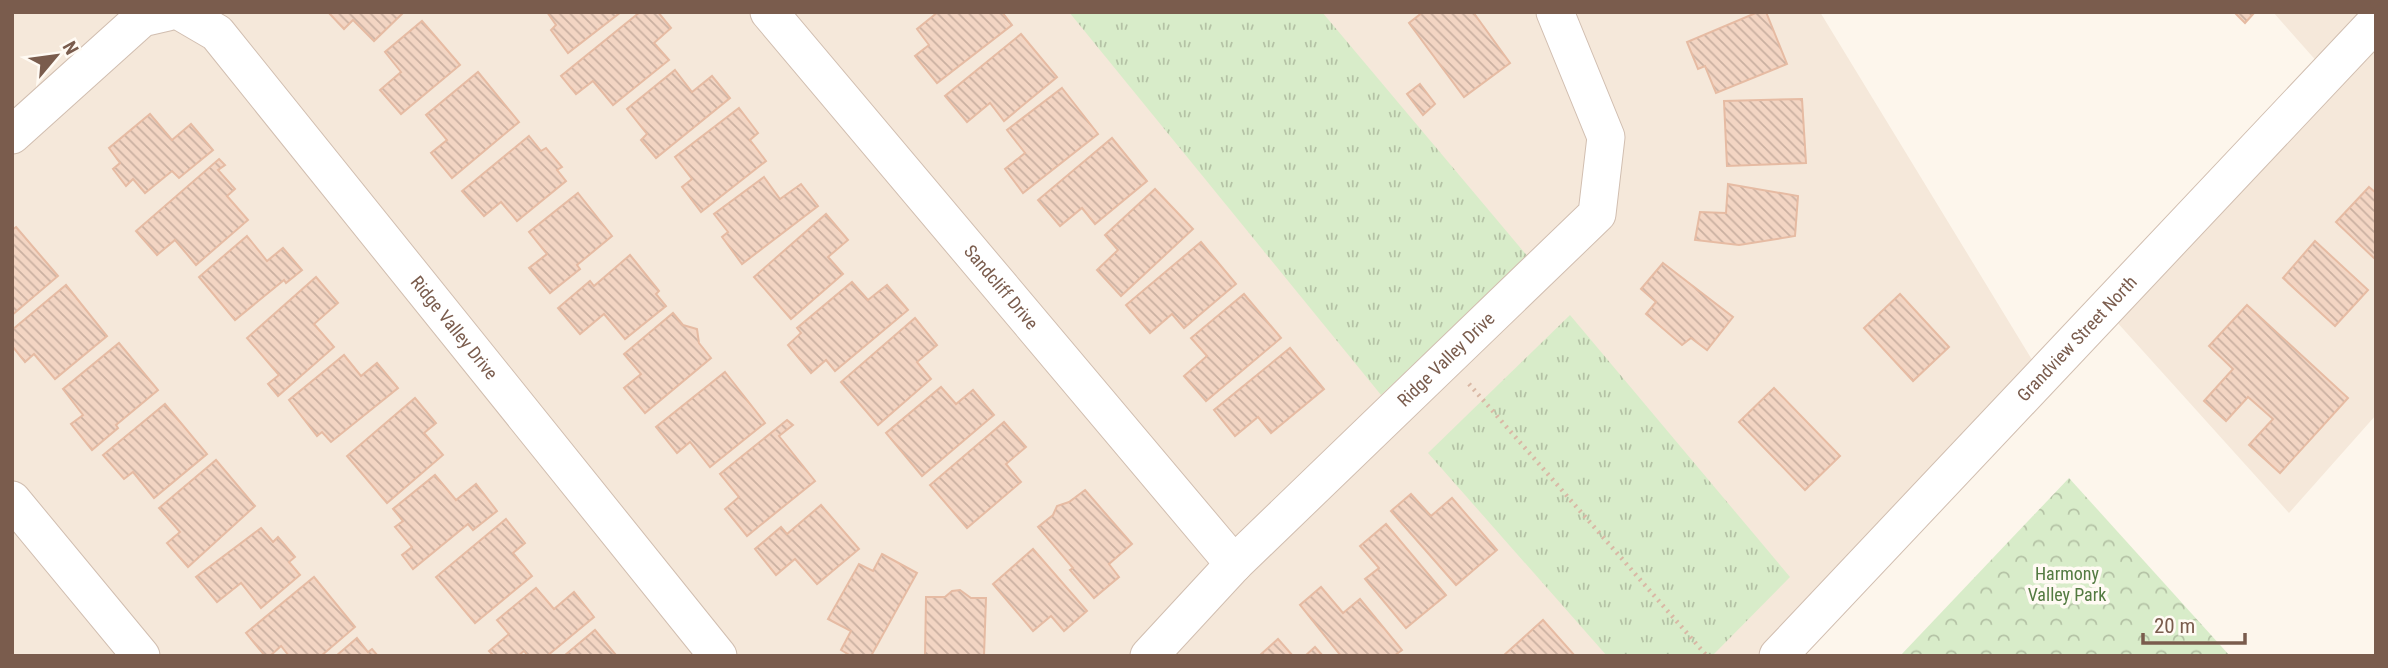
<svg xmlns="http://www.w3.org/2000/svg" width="2388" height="668" viewBox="0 0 2388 668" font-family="'Roboto Condensed',sans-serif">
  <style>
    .residential { fill: #f5e8da }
    .grass { fill: url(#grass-tufts) }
    .park { fill: url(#park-crowns) }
    .building { fill: url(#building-back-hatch); stroke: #e6bba3; stroke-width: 2 }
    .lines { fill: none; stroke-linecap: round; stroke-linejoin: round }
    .minor-casing { stroke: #d1beb0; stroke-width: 39 }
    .path { stroke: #d9b8a5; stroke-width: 4.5; stroke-dasharray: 2 5; stroke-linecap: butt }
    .minor { stroke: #fff; stroke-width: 37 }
    .labels { text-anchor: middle; stroke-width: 7; stroke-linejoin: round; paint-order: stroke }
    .street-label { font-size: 18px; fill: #7a5c4d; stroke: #fffaf3 }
    .park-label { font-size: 18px; fill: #537a41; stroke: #fffaf3 }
  </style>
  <defs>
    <pattern id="grass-tufts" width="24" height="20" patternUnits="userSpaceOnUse" patternTransform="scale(1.75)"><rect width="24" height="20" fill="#d8ecc9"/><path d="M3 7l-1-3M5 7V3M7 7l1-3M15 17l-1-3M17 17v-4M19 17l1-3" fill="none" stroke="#b4c2a5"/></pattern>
    <pattern id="park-crowns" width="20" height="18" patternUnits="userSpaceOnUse" patternTransform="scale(1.75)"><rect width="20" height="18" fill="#d8ecc9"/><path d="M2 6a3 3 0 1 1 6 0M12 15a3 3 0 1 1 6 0" fill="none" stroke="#b4c2a5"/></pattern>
    <pattern id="building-back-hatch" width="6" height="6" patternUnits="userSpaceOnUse" patternTransform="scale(1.75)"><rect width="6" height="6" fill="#f3d5c3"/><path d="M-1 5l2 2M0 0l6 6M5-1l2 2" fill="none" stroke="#cab0a1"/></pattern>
  </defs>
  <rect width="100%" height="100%" fill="#fdf6ec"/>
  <g class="residential">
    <polygon points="12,12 1820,12 2042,376 1782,656 12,656"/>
    <polygon points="2273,12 2376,12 2376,415 2289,513 2106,310 2327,73"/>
  </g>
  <g class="grass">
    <polygon points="1069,12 1322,12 1529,258 1381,395"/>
    <polygon points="1570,315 1790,577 1712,656 1607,656 1428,453"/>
  </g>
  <polygon class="park" points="2069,478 2230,656 1900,656"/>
  <g class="building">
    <polygon points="328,12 404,12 374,41 353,20 344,29"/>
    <polygon points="547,12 621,12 568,53 551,30 556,25"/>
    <polygon points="640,12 658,12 671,28 654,43 669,60 613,105 593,81 576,94 561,76"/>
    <polygon points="938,12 1002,12 1012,25 937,83 915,56 929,45 917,29"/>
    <polygon points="1423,12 1473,12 1510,63 1464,97 1409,23"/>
    <polygon points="1758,12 1766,12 1787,64 1716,93 1705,66 1698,69 1687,42"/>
    <polygon points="2234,12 2255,12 2245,23"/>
    <polygon points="422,21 460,65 401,114 380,90 401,72 385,52"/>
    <polygon points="1021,34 1057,77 1004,121 990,103 967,122 945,96"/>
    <polygon points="675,70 692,92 712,76 730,98 656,158 641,140 647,134 627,109"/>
    <polygon points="478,72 519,122 452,178 431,153 447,140 426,115"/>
    <polygon points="1420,84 1435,104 1423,115 1407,94"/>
    <polygon points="1062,88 1098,134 1023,193 1005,169 1025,153 1007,130"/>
    <polygon points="1802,99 1806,163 1727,166 1724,101"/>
    <polygon points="739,108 758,133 750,140 766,161 701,212 682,187 692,179 675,157"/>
    <polygon points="150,114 172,140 191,124 213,150 179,178 172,171 145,193 133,179 126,186 113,169 120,163 109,148"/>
    <polygon points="529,136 541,151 546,148 562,167 557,170 566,181 517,221 501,202 484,216 462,191"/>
    <polygon points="1112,138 1147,181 1095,224 1082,208 1060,226 1038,200"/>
    <polygon points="219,159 225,165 218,170 235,189 227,196 248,220 196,265 175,240 157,255 136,231"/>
    <polygon points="764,177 780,199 801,184 818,206 742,264 722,237 728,232 714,214"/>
    <polygon points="1728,184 1798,196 1795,236 1739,245 1695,240 1700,212 1726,213"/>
    <polygon points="2369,187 2376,193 2376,260 2336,222"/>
    <polygon points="1155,189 1193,229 1121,296 1097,270 1118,250 1105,235"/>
    <polygon points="578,193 612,236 577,265 580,269 550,293 529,268 547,254 529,232"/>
    <polygon points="826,214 848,240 828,257 843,274 791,319 754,277"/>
    <polygon points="16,227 58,276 12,315 12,230"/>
    <polygon points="247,236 267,261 283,248 302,270 286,283 284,280 235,320 199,277"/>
    <polygon points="2315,241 2368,290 2335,326 2283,278"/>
    <polygon points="1201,242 1236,284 1184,328 1172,314 1150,333 1126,305"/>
    <polygon points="630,255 659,291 656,294 666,306 625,339 604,314 580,334 558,308 590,281 594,286"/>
    <polygon points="1663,263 1733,317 1707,350 1691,338 1682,345 1646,314 1656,302 1641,289"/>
    <polygon points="316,277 338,303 314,324 334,347 278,396 268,384 279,375 247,338"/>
    <polygon points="852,282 868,300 887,285 908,310 835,371 826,360 811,373 788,345 801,333 797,328"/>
    <polygon points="66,285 107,336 55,379 34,354 25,362 12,346 12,330"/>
    <polygon points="1244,294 1281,338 1206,401 1184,376 1207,356 1191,338"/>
    <polygon points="1900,294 1949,347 1913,381 1864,328"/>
    <polygon points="2247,305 2348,398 2280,473 2249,445 2273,419 2248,397 2226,421 2204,401 2233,369 2209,346"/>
    <polygon points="673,313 683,325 697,329 699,343 711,358 645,413 624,388 641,374 624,354"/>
    <polygon points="915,318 937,345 917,362 931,379 878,425 841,382"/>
    <polygon points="119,343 158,390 116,425 118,428 92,450 71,424 83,415 63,389"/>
    <polygon points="1290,348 1324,389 1271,433 1258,417 1235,436 1214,410"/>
    <polygon points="344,355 361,376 377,363 398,388 331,442 322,432 317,436 289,400"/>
    <polygon points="725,372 765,423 710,467 690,442 677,453 656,427"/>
    <polygon points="941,387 956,404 973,390 994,415 922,476 886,433"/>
    <polygon points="1774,388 1840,456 1805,490 1739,422"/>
    <polygon points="415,398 436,423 424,433 443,455 387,503 347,456"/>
    <polygon points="165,404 207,454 154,498 133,472 124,479 103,455"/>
    <polygon points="787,420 793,425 779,436 815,481 747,536 725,509 739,497 720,474"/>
    <polygon points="1004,422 1026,447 1006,464 1021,482 967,528 930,485"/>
    <polygon points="216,460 255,506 188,567 167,543 180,532 159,508"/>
    <polygon points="435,475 456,500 476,484 497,511 473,530 468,524 413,569 402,555 412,547 395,527 403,521 393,509"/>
    <polygon points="1085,490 1132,544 1109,564 1119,577 1094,598 1070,570 1073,568 1038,527 1053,515 1057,506 1069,502"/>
    <polygon points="1411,494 1431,516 1452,498 1497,550 1456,585 1391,511"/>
    <polygon points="821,505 859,549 817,584 795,559 776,575 755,549 781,527 787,534"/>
    <polygon points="506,519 525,543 513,553 532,576 475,623 436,577"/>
    <polygon points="1386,524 1446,595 1406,628 1365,579 1379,568 1360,546"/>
    <polygon points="261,528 273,542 278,537 295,557 289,562 300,575 261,608 241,583 217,602 196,577"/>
    <polygon points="1033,549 1087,611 1064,631 1051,616 1033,631 993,584"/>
    <polygon points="882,554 917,573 871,656 851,656 841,650 851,631 828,619 859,564 873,571"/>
    <polygon points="314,577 355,627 321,656 289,656 281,646 270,656 265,656 246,633"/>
    <polygon points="1321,587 1343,613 1360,599 1402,650 1394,656 1341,656 1300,605"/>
    <polygon points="536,588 554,609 574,592 594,617 547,656 528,656 524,651 518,656 494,656 489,651 509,634 497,620"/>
    <polygon points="960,590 971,598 986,598 984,656 925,656 926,597 945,597 952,591"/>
    <polygon points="1543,620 1575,656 1503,656"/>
    <polygon points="595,630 616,655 564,656"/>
    <polygon points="357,638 368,652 372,649 378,656 336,656"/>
    <polygon points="1278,639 1293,656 1259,656"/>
    <polygon points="1315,647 1323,656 1305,656"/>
  </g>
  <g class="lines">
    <defs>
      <g id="minor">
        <path id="s1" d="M181,12l36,21 501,623"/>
        <path id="s2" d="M769,12l465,552"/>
        <polyline points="12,135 142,18 168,12"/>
        <polyline points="12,500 141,656"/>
        <path id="s3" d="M1149,656l85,-92 363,-350 9,-77 -51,-125"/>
        <path id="s4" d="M1778,656l598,-634"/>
      </g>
    </defs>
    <use href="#minor" class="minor-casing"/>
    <polyline class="path" points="1469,384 1707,656"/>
    <use href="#minor" class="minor"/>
  </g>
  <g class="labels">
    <g class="street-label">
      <text dy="6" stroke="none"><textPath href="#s2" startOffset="360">Sandcliff Drive</textPath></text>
      <text dy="6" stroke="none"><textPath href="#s1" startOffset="420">Ridge Valley Drive</textPath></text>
      <text dy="6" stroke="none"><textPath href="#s4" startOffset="436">Grandview Street North</textPath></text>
      <text dy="6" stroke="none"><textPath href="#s3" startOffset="420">Ridge Valley Drive</textPath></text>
    </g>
    <g class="park-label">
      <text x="2067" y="580">Harmony<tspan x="2067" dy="21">Valley Park</tspan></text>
    </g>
  </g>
  <rect width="2388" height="668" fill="none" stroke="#7a5c4d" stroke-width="28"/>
  <g transform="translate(56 56) rotate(61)" stroke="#fffaf3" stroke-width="5" paint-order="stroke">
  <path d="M0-5L12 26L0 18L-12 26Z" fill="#7a5c4d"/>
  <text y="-10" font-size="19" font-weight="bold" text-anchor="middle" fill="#7a5c4d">N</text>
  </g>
  <path d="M2143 633v10h102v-10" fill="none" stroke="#7a5c4d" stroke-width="3.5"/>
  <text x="2154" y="633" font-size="21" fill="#7a5c4d" stroke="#fffaf3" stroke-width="5" paint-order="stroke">20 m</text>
</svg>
